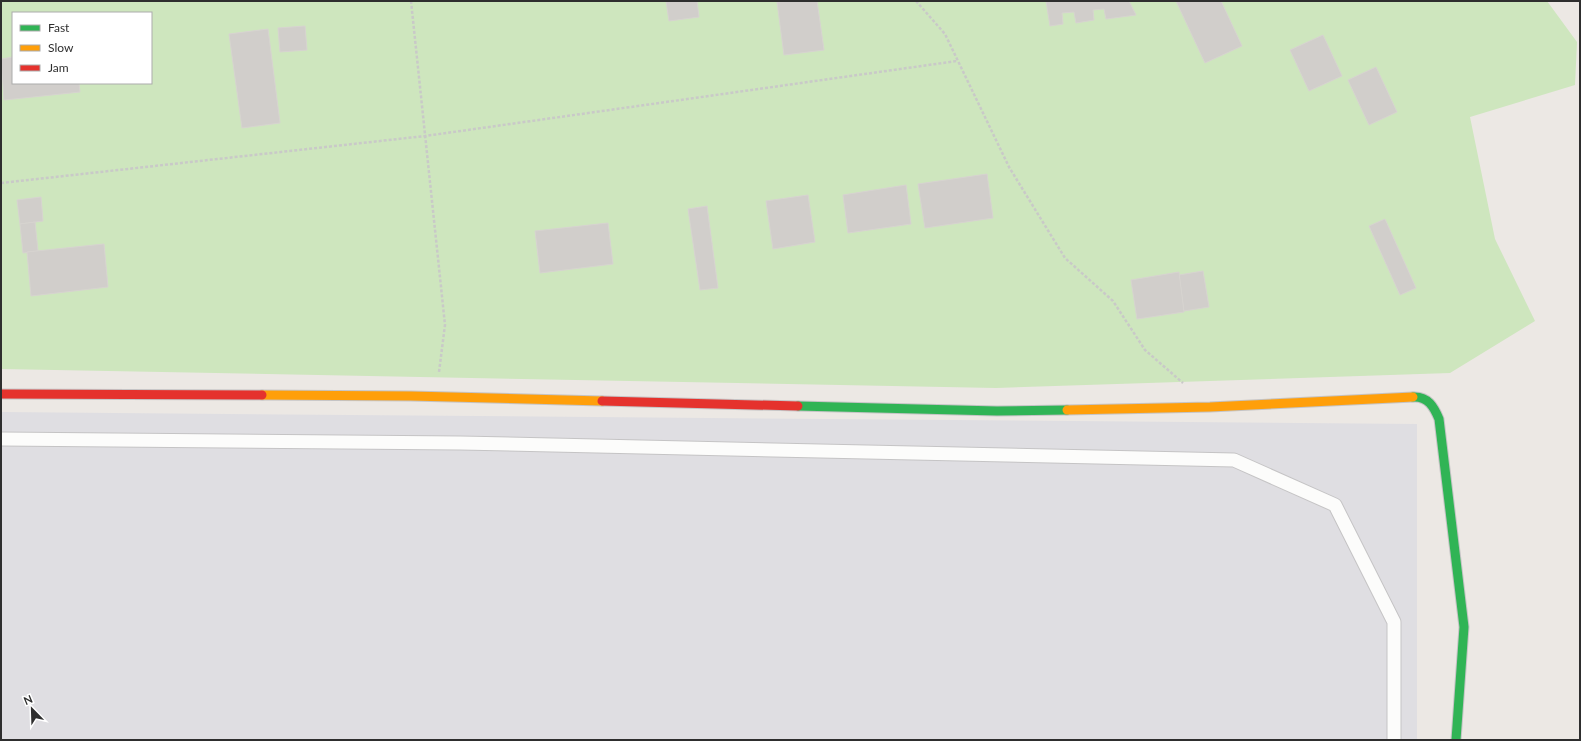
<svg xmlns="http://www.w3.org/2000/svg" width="1581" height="741" viewBox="0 0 1581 741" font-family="Lato,sans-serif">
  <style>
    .airport { fill: #dfdee2 }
    .green { fill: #cee6be; fill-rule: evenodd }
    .building { fill: #d1cecb; stroke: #d7d4d0 }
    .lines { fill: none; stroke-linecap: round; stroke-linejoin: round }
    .lane-casing { stroke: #c5c4c5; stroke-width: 15 }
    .fast-casing { stroke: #c5c4c5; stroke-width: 11 }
    .slow-casing { stroke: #c5c4c5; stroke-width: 11 }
    .jam-casing { stroke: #c5c4c5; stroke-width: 11 }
    .path { stroke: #c9c9c8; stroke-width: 2.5; stroke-dasharray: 3 2; stroke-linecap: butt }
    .lane { stroke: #fcfcfb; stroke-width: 13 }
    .fast { stroke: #30b455; stroke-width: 9 }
    .slow { stroke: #ff9f0a; stroke-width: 9 }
    .jam { stroke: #e5322d; stroke-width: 9 }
  </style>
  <rect width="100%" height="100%" fill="#ece8e4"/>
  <polygon class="airport" points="1,412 1417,424 1417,740 1,740"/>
  <path class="green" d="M1,1h1546l30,41 -2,43 -105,32 25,122 40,82 -85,52 -454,15 -995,-19zM13,13h138v70h-138z"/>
  <g class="building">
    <polygon points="666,1 697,1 699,17 669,21"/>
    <polygon points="817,1 824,50 784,55 777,2"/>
    <polygon points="1046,1 1129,1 1136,15 1106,19 1104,9 1093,10 1094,20 1076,23 1074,12 1062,13 1063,24 1050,26"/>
    <polygon points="1176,1 1221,1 1242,46 1205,63"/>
    <polygon points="305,26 307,50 280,52 278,28"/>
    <polygon points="268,29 280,123 242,128 229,34"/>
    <polygon points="1323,35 1342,76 1309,91 1290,50"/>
    <polygon points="13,57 13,83 79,83 80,92 4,100 1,59"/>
    <polygon points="1376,67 1397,112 1369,125 1348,80"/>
    <polygon points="987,174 993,218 925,228 918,184"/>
    <polygon points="906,185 911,224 848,233 843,195"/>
    <polygon points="808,195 815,242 773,249 766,201"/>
    <polygon points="41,197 43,221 20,224 17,200"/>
    <polygon points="707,206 718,288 700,290 688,209"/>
    <polygon points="1385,219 1416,288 1400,295 1369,226"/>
    <polygon points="35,222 38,251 23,253 20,224"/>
    <polygon points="608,223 613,264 540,273 535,231"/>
    <polygon points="104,244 108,287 31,296 27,252"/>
    <polygon points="1203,271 1209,307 1184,311 1179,275"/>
    <polygon points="1179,272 1184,312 1137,319 1131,280"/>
  </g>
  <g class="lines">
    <defs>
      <polyline id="lane" points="1,439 460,443 1234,460 1335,505 1394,622 1394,740"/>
      <g id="fast">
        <path d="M1413,397c15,-1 21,10 26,22l25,208 -8,113"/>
        <polyline points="798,406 997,411 1067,410"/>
      </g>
      <g id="slow">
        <polyline points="262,395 411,396 602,401"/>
        <polyline points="1067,410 1210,407 1413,397"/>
      </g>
      <g id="jam">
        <polyline points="1,394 262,395"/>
        <polyline points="602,401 798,406"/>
      </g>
    </defs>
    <use href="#lane" class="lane-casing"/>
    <use href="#fast" class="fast-casing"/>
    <use href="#slow" class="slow-casing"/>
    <use href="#jam" class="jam-casing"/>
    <g class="path">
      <polyline points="411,1 445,325 439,372"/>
      <polyline points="916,1 945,34 1009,167 1065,258 1113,301 1145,350 1183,383"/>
      <polyline points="1,183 425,136 957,61"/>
    </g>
    <use href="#lane" class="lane"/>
    <use href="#fast" class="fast"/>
    <use href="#slow" class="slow"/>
    <use href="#jam" class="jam"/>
  </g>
  <rect width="1581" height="741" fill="none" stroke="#2e2e2e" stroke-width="4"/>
  <rect x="12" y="12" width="140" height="72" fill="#ffffff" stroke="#ababab"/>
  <rect x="20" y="25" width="20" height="6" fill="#30b455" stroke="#ababab"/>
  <text x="48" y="32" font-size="12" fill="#2e2e2e">Fast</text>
  <rect x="20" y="45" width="20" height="6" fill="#ff9f0a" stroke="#ababab"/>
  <text x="48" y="52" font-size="12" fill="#2e2e2e">Slow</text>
  <rect x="20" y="65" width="20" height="6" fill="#e5322d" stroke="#ababab"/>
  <text x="48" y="72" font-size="12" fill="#2e2e2e">Jam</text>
  <g transform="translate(32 709) rotate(337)" stroke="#ffffff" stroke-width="3" paint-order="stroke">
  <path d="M0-3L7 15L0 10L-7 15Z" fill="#2e2e2e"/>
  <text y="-6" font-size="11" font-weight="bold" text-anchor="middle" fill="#2e2e2e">N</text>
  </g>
</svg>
